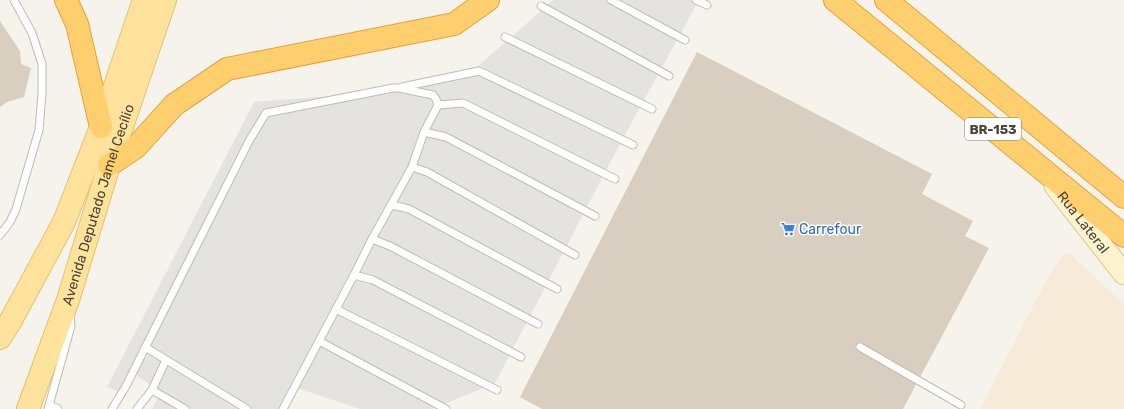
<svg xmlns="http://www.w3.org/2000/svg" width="1124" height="409" viewBox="0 0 1124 409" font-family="Rubik,sans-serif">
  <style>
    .commercial { fill: #f7ead8 }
    .parking { fill: #e5e3e0 }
    .building { fill: #d8cfc1 }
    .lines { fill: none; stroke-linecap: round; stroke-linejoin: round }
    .service-casing { stroke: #c2bbae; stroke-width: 9 }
    .secondary-casing { stroke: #d6c79b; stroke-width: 23 }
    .primary-casing { stroke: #e6c16a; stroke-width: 24 }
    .motorway-casing { stroke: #e0a43c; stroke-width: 24 }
    .service { stroke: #fff; stroke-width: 7 }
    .secondary { stroke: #fff3cd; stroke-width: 21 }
    .primary { stroke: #ffe39c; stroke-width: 22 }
    .motorway { stroke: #ffcf6e; stroke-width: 22 }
    .labels { text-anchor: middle; stroke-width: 3; stroke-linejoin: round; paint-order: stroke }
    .shield { fill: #fff; stroke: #817c74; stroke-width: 1 }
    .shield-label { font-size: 13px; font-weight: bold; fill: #4b4439 }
    .street-label { font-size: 14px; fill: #4b4439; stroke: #fff }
    .shop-label { font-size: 14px; fill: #366cbe; stroke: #fff; text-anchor: start }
  </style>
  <rect width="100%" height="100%" fill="#f6f3ec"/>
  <polygon class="commercial" points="1068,252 1124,304 1124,409 980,409 1049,275 1060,258"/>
  <polygon class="parking" points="553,0 699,0 622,140 495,383 432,409 360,409 297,388 281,409 152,409 161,392 130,371 119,392 107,387 254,102 416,89 469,74"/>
  <g class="building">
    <polygon points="0,21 20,51 21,64 31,68 24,97 7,102 0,107"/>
    <polygon points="697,52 932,174 922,194 973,221 965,236 989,248 903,409 542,409 520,397"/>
  </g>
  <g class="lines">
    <defs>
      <g id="service">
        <polyline points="611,0 685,40"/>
        <polyline points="696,0 707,5"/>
        <polyline points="541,6 669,76"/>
        <polyline points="505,37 652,109"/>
        <polyline points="402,87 479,71 633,145"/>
        <polyline points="438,105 463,103 615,179"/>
        <polyline points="424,132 446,137 595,216"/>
        <polyline points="412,167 427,172 575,255"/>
        <polyline points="392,205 409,209 557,289"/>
        <polyline points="0,235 10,222 16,209 39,130 42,94 42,64 32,33 14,0"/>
        <polyline points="372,239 390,246 538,324"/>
        <polyline points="354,275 373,280 521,357"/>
        <polyline points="336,309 497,390"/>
        <polyline points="319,341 446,409"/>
        <polyline points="145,347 247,409"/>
        <polyline points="860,347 961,405"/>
        <polyline points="152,390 185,409"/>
        <polyline points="50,405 58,409"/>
        <polyline points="48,409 71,326 70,316"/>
        <polyline points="112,409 126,386 249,141 266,113 393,88 399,88 433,95 436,99 438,105 424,132 412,167 372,239 354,275 283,409"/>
        <polyline points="137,409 152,390 166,360"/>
      </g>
      <g id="secondary">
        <path id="s1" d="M1055,186l69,88"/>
      </g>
      <g id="primary">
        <polyline points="0,338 10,322 64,222 101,127 144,0"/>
        <path id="s2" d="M28,409l40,-109 41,-135 56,-165"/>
      </g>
      <g id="motorway">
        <polyline points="66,0 77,24 101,127"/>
        <polyline points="835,0 1124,236"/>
        <polyline points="886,0 1124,197"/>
        <polyline points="109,165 136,147 174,105 227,69 454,24 488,0"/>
      </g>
    </defs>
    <use href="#service" class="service-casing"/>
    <use href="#secondary" class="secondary-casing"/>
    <use href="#primary" class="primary-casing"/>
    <use href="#motorway" class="motorway-casing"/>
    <use href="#service" class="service"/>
    <use href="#secondary" class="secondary"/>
    <use href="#primary" class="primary"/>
    <use href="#motorway" class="motorway"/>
  </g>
  <defs>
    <symbol id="supermarket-bare" viewBox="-9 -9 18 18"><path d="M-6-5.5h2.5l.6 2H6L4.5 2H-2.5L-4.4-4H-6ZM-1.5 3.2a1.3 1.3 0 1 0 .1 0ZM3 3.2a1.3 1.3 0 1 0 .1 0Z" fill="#3f7fe0" stroke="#fff" stroke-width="2.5" paint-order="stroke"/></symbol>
  </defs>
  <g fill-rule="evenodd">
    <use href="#supermarket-bare" x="778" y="219" width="20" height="20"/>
  </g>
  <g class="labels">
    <rect class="shield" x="965" y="118" width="56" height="22" rx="3"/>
    <g class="shield-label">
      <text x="993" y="134">BR-153</text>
    </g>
    <g class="street-label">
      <text dy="5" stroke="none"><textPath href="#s2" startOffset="216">Avenida Deputado Jamel Cecílio</textPath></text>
      <text dy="5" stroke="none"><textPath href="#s1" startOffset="46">Rua Lateral</textPath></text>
    </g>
    <g class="shop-label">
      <text x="799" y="234">Carrefour</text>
    </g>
  </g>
</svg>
